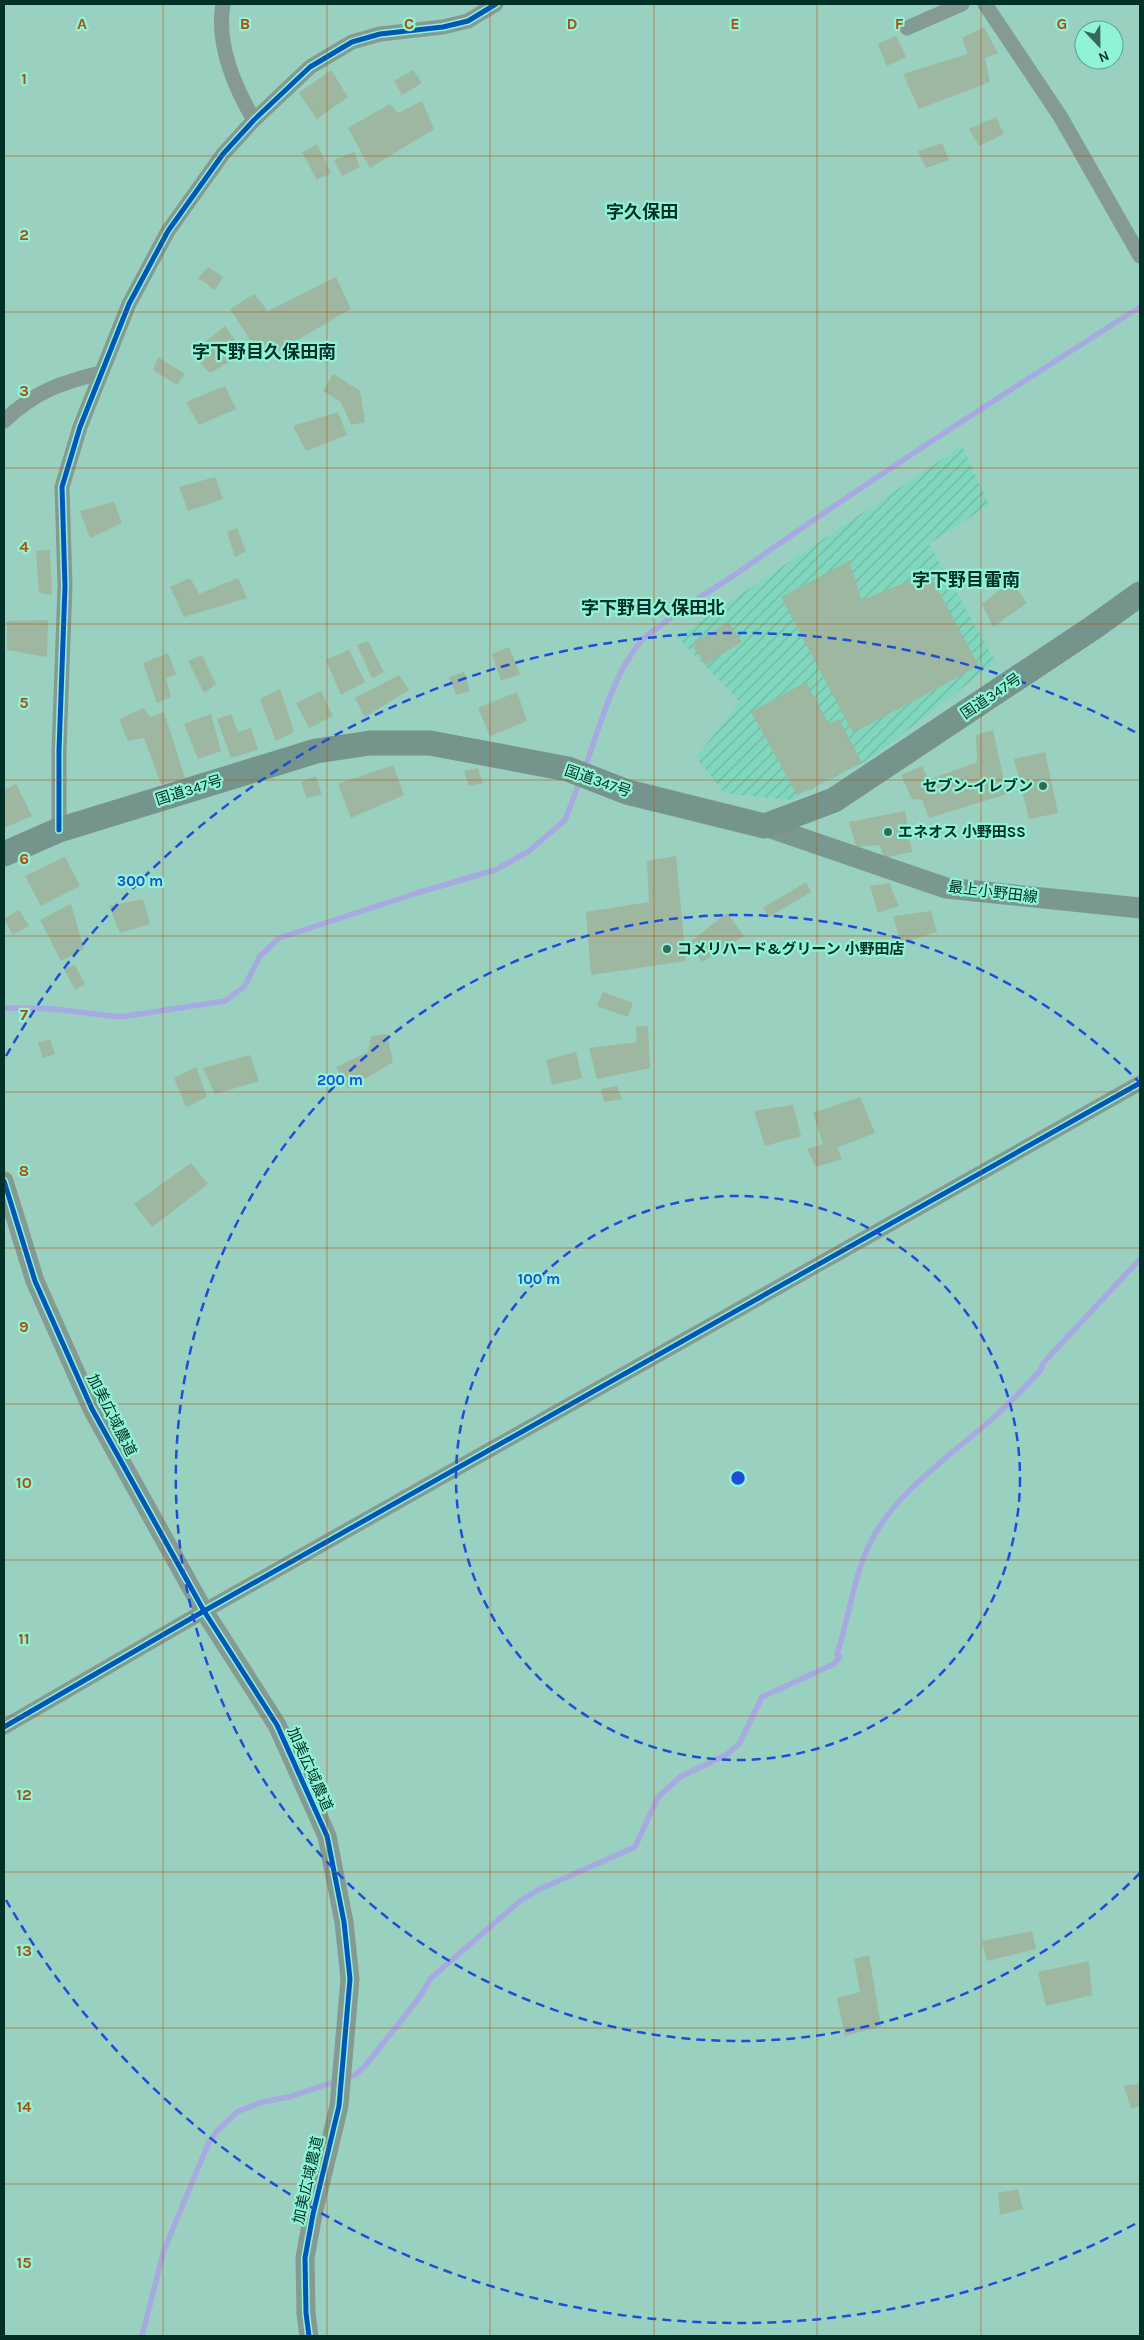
<svg xmlns="http://www.w3.org/2000/svg" width="1144" height="2340" viewBox="0 0 1144 2340" font-family="Karla,'Noto Sans JP',sans-serif">
  <style>
    .industrial { fill: url(#industrial-furrows) }
    .lines { fill: none; stroke-linecap: round; stroke-linejoin: round }
    .stream { stroke: #a6aae0; stroke-width: 5.5 }
    .building { fill: #9db7a1 }
    .minor { stroke: #849a93; stroke-width: 15 }
    .tertiary { stroke: #849a93; stroke-width: 19 }
    .secondary { stroke: #7a9890; stroke-width: 21 }
    .trunk { stroke: #75948b; stroke-width: 25 }
    .cycleway-casing { stroke: #90f3d6; stroke-width: 8 }
    .cycleway { stroke: #0057b8; stroke-width: 5 }
    .grid { fill: none; stroke: #ae4f12; stroke-width: 1; stroke-opacity: 0.55 }
    .ring { fill: none; stroke: #1d4ed8; stroke-width: 2.5; stroke-dasharray: 9 6 }
    .poi-dot { fill: #37685c; stroke: #90f3d6; stroke-width: 2 }
    .labels { text-anchor: middle; stroke-width: 4.5; stroke-linejoin: round; paint-order: stroke }
    .street-label { font-size: 15px; fill: #023026; stroke: #90f3d6 }
    .poi-label { font-size: 15px; font-weight: bold; fill: #023026; stroke: #90f3d6; text-anchor: start }
    .quarter-label { font-size: 18px; font-weight: bold; fill: #023026; stroke: #90f3d6 }
    .grid-label { font-size: 16px; text-anchor: middle; font-weight: bold; fill: #ae4f12; stroke: #90f3d6; stroke-width: 4.5; stroke-linejoin: round; paint-order: stroke }
    .centre { fill: #1d4ed8; stroke: #90f3d6; stroke-width: 2.5 }
    .ring-label { font-size: 15px; text-anchor: middle; font-weight: bold; fill: #1d4ed8; stroke: #90f3d6; stroke-width: 4.5; stroke-linejoin: round; paint-order: stroke }
  </style>
  <defs>
    <pattern id="industrial-furrows" width="10" height="10" patternUnits="userSpaceOnUse" patternTransform="scale(1.25)"><rect width="10" height="10" fill="#80d7be"/><path d="M-1 1l2-2M0 10L10 0M9 11l2-2" fill="none" stroke="#6db9a3"/></pattern>
  </defs>
  <rect width="100%" height="100%" fill="#99d0c0"/>
  <polygon class="industrial" points="962,446 989,505 929,544 996,662 870,759 791,800 724,793 696,757 740,702 677,637"/>
  <g class="lines">
    <g class="stream">
      <path d="M584,770c16,-42 28,-95 58,-130 5,-5 12,-10 18,-14 29,-24 63,-42 93,-64 127,-89 257,-172 387,-255"/>
      <polyline points="4,1008 54,1009 120,1017 225,1001 244,987 260,956 279,938 417,893 495,870 529,851 565,820 580,781"/>
      <path d="M142,2336l22,-86 45,-108 8,-11 20,-19 25,-10 27,-5 66,-22 11,-10 53,-67 12,-20 89,-77 20,-12 95,-42 23,-50 22,-20 46,-22 13,-11 23,-47 72,-33 6,-8 -3,-2c12,-36 16,-75 32,-109 24,-51 81,-89 122,-125 17,-15 33,-32 49,-49l4,-9 96,-103"/>
    </g>
  </g>
  <g class="building">
    <polygon points="984,27 998,53 985,58 990,82 919,109 903,74 968,54 962,38"/>
    <polygon points="896,36 906,57 887,66 878,44"/>
    <polygon points="331,70 348,97 317,119 299,93"/>
    <polygon points="413,70 422,83 402,95 394,81"/>
    <polygon points="422,101 434,129 370,168 348,128 390,104 398,113"/>
    <polygon points="996,117 1004,134 979,146 969,129"/>
    <polygon points="942,143 949,160 926,168 918,151"/>
    <polygon points="317,144 331,173 317,180 302,152"/>
    <polygon points="354,152 360,167 342,176 334,160"/>
    <polygon points="208,267 223,277 215,290 198,278"/>
    <polygon points="336,277 351,309 276,352 270,344 256,349 230,309 254,294 268,311"/>
    <polygon points="225,326 244,353 210,373 191,354"/>
    <polygon points="158,357 185,374 177,385 153,370"/>
    <polygon points="333,374 360,391 365,422 351,425 341,402 323,391"/>
    <polygon points="225,386 236,409 199,425 186,402"/>
    <polygon points="338,412 347,435 306,451 293,426"/>
    <polygon points="215,477 223,499 188,511 179,487"/>
    <polygon points="114,502 122,523 90,538 80,511"/>
    <polygon points="237,528 246,551 235,557 227,532"/>
    <polygon points="50,550 52,595 39,593 36,551"/>
    <polygon points="849,561 862,600 929,573 979,666 853,733 781,597"/>
    <polygon points="190,578 199,594 238,578 247,598 184,617 170,587"/>
    <polygon points="1011,581 1027,603 993,627 982,604"/>
    <polygon points="48,620 47,657 7,650 7,621"/>
    <polygon points="728,622 742,642 705,665 692,644"/>
    <polygon points="368,641 384,672 372,678 357,645"/>
    <polygon points="509,647 520,674 501,681 492,654"/>
    <polygon points="349,650 365,682 341,695 326,660"/>
    <polygon points="168,653 176,674 166,678 171,697 157,703 143,663"/>
    <polygon points="202,655 216,684 204,693 188,661"/>
    <polygon points="464,672 470,691 456,695 449,677"/>
    <polygon points="399,675 409,690 365,717 355,698"/>
    <polygon points="806,682 829,724 839,719 862,763 797,795 751,712"/>
    <polygon points="280,689 294,732 276,741 260,699"/>
    <polygon points="321,691 333,716 309,728 296,703"/>
    <polygon points="517,692 527,721 490,736 478,708"/>
    <polygon points="144,708 150,717 164,712 185,778 161,784 144,738 128,741 119,719"/>
    <polygon points="211,714 221,751 198,759 184,724"/>
    <polygon points="231,714 238,732 251,728 258,750 231,758 217,719"/>
    <polygon points="993,730 1007,794 929,818 922,800 912,799 901,775 922,766 929,780 977,762 976,735"/>
    <polygon points="1045,752 1058,813 1029,819 1014,759"/>
    <polygon points="393,765 404,795 351,818 338,784"/>
    <polygon points="478,768 483,783 469,786 464,771"/>
    <polygon points="316,776 322,795 307,798 301,782"/>
    <polygon points="16,784 32,816 4,828 4,790"/>
    <polygon points="905,811 912,852 884,858 880,845 856,847 849,822"/>
    <polygon points="676,856 686,961 591,975 586,912 649,902 647,861"/>
    <polygon points="65,857 80,886 41,906 25,876"/>
    <polygon points="806,882 811,892 769,917 763,908"/>
    <polygon points="889,883 899,906 878,913 870,886"/>
    <polygon points="143,899 150,924 120,933 109,906"/>
    <polygon points="71,904 84,949 61,961 40,920"/>
    <polygon points="19,910 29,926 13,935 4,919"/>
    <polygon points="931,911 937,932 901,943 893,916"/>
    <polygon points="727,913 744,936 702,962 690,942"/>
    <polygon points="75,965 85,984 75,990 64,969"/>
    <polygon points="603,992 633,1003 628,1017 597,1006"/>
    <polygon points="648,1026 650,1068 597,1079 589,1048 637,1042 636,1027"/>
    <polygon points="387,1034 393,1062 348,1089 336,1067 368,1052 371,1036"/>
    <polygon points="50,1039 55,1054 43,1058 38,1043"/>
    <polygon points="576,1052 582,1078 552,1085 546,1060"/>
    <polygon points="250,1055 259,1081 215,1094 203,1068"/>
    <polygon points="196,1067 207,1097 186,1107 174,1078"/>
    <polygon points="617,1086 622,1099 604,1102 601,1089"/>
    <polygon points="860,1097 875,1133 837,1148 842,1159 816,1167 807,1149 823,1144 813,1113"/>
    <polygon points="793,1105 801,1136 765,1146 754,1111"/>
    <polygon points="191,1163 208,1184 152,1227 134,1204"/>
    <polygon points="1032,1931 1036,1949 987,1961 982,1941"/>
    <polygon points="869,1955 881,2026 845,2036 837,1998 860,1992 854,1959"/>
    <polygon points="1089,1961 1092,1995 1046,2006 1038,1972"/>
    <polygon points="1140,2084 1140,2106 1131,2109 1124,2086"/>
    <polygon points="1018,2189 1023,2209 1000,2215 998,2193"/>
  </g>
  <g class="lines">
    <g class="minor">
      <path d="M223,4c-7,40 11,82 31,116"/>
      <polyline points="985,4 1060,116 1140,256"/>
      <polyline points="907,28 962,4"/>
      <path d="M4,421c30,-29 56,-38 96,-48"/>
      <polyline points="59,830 59,750 65,586 62,487 80,427 129,304 168,231 223,154 254,120 310,67 352,42 380,34 443,27 468,21 496,4"/>
      <polyline points="4,1727 204,1611 1140,1083"/>
    </g>
    <polyline class="tertiary" points="4,1181 35,1281 92,1409 204,1611 277,1725 327,1836 344,1922 350,1979 339,2106 313,2214 305,2258 306,2313 309,2336"/>
    <polyline class="secondary" points="765,826 946,888 1140,908"/>
    <polyline class="trunk" points="4,854 59,830 316,751 370,743 430,743 568,769 627,792 765,826 834,800 1094,627 1140,594"/>
    <defs>
      <g id="cycleway">
        <polyline points="59,830 59,750 65,586 62,487 80,427 129,304 168,231 223,154 254,120 310,67 352,42 380,34 443,27 468,21 496,4"/>
        <polyline points="4,1181 35,1281 92,1409 204,1611 277,1725 327,1836 344,1922 350,1979 339,2106 313,2214 305,2258 306,2313 309,2336"/>
        <polyline points="4,1727 204,1611 1140,1083"/>
      </g>
    </defs>
    <use href="#cycleway" class="cycleway-casing"/>
    <use href="#cycleway" class="cycleway"/>
  </g>
  <path class="grid" d="M163,4v2332M327,4v2332M490,4v2332M654,4v2332M817,4v2332M981,4v2332M4,156h1136M4,312h1136M4,468h1136M4,624h1136M4,780h1136M4,936h1136M4,1092h1136M4,1248h1136M4,1404h1136M4,1560h1136M4,1716h1136M4,1872h1136M4,2028h1136M4,2184h1136"/>
  <g class="ring">
    <circle cx="738" cy="1478" r="282"/>
    <path d="M1140 1873A563 563 0 1 1 1140 1083"/>
    <path d="M1135 2224A845 845 0 0 1 6 1900M6 1056A845 845 0 0 1 1135 732"/>
  </g>
  <g class="poi-dot">
    <circle cx="1043" cy="786" r="5"/>
    <circle cx="888" cy="832" r="5"/>
    <circle cx="667" cy="949" r="5"/>
  </g>
  <g class="labels">
    <g class="street-label">
      <text transform="translate(991 696) rotate(-34)" y="5">国道347号</text>
      <text transform="translate(598 781) rotate(19)" y="5">国道347号</text>
      <text transform="translate(189 790) rotate(-17)" y="5">国道347号</text>
      <text transform="translate(993 892) rotate(7)" y="5">最上小野田線</text>
      <text transform="translate(112 1415) rotate(63)" y="5">加美広域農道</text>
      <text transform="translate(310 1769) rotate(66)" y="5">加美広域農道</text>
      <text transform="translate(308 2180) rotate(-77)" y="5">加美広域農道</text>
    </g>
    <g class="poi-label">
      <text x="1033" y="791" text-anchor="end">セブン-イレブン</text>
      <text x="898" y="837">エネオス 小野田SS</text>
      <text x="677" y="954">コメリハード&amp;グリーン 小野田店</text>
    </g>
    <g class="quarter-label">
      <text x="642" y="218">字久保田</text>
      <text x="264" y="358">字下野目久保田南</text>
      <text x="966" y="586">字下野目雷南</text>
      <text x="653" y="614">字下野目久保田北</text>
    </g>
  </g>
  <g class="grid-label">
    <text x="82" y="29">A</text>
    <text x="245" y="29">B</text>
    <text x="409" y="29">C</text>
    <text x="572" y="29">D</text>
    <text x="735" y="29">E</text>
    <text x="899" y="29">F</text>
    <text x="1062" y="29">G</text>
    <text x="24" y="84">1</text>
    <text x="24" y="240">2</text>
    <text x="24" y="396">3</text>
    <text x="24" y="552">4</text>
    <text x="24" y="708">5</text>
    <text x="24" y="864">6</text>
    <text x="24" y="1020">7</text>
    <text x="24" y="1176">8</text>
    <text x="24" y="1332">9</text>
    <text x="24" y="1488">10</text>
    <text x="24" y="1644">11</text>
    <text x="24" y="1800">12</text>
    <text x="24" y="1956">13</text>
    <text x="24" y="2112">14</text>
    <text x="24" y="2268">15</text>
  </g>
  <circle cx="738" cy="1478" r="8" class="centre"/>
  <g class="ring-label">
    <text x="140" y="886">300 m</text>
    <text x="340" y="1085">200 m</text>
    <text x="539" y="1284">100 m</text>
  </g>
  <rect width="1144" height="2340" fill="none" stroke="#023026" stroke-width="10"/>
  <g transform="translate(1099 45) rotate(158)"><circle r="24" fill="#90f3d6" stroke="#57a590"/>
  <path d="M0-4L9 19L0 12L-9 19Z" fill="#37685c"/>
  <text y="-8" font-size="14" font-weight="bold" text-anchor="middle" fill="#023026">N</text>
  </g>
</svg>
